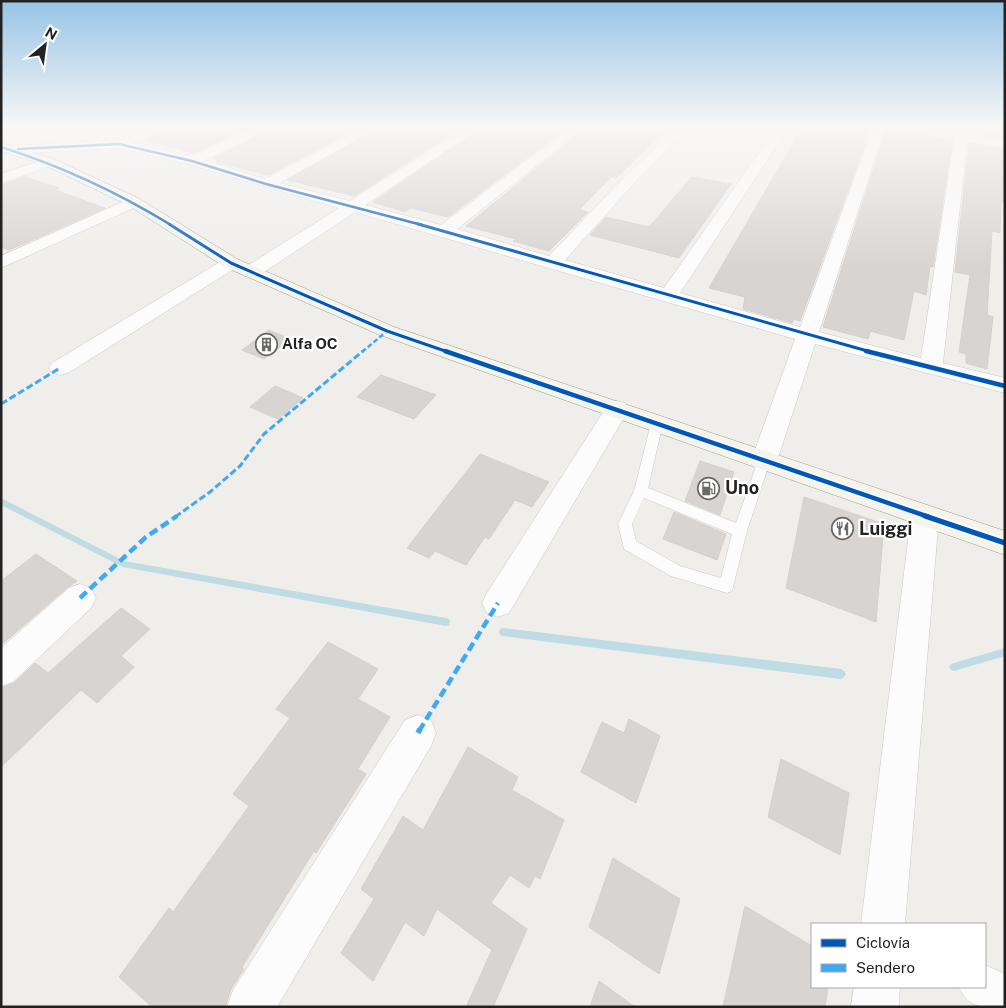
<svg xmlns="http://www.w3.org/2000/svg" width="1006" height="1008" viewBox="0 0 1006 1008" font-family="'Public Sans',sans-serif">
  <style>
    .lines { fill: none; stroke-linecap: round; stroke-linejoin: round }
    .stream { fill: #bfdbe3; fill-rule: evenodd }
    .building { fill: #d7d4d2; stroke: #d3d0cc }
    .lane-casing { stroke: #c9c8c7; stroke-width: 1 }
    .street-casing { stroke: #c9c8c7; stroke-width: 1 }
    .secondary-casing { stroke: #999a82; stroke-width: 1 }
    .lane { fill: #fdfcfc; fill-rule: evenodd }
    .street { fill: #fdfcfc; fill-rule: evenodd }
    .secondary { fill: #f4f4ed; fill-rule: evenodd }
    .quiet-far3 { stroke: #3fa9f5; stroke-width: 2.5; stroke-dasharray: 5 2.5; stroke-linecap: butt }
    .quiet-far2 { stroke: #3fa9f5; stroke-width: 3; stroke-dasharray: 7 3; stroke-linecap: butt }
    .quiet-far1 { stroke: #3fa9f5; stroke-width: 4.5; stroke-dasharray: 9 4.5; stroke-linecap: butt }
    .quiet { stroke: #3fa9f5; stroke-width: 5.5; stroke-dasharray: 11 5.5; stroke-linecap: butt }
    .cycleway-far3-casing { stroke: #fff; stroke-width: 4.5 }
    .cycleway-far2-casing { stroke: #fff; stroke-width: 5 }
    .cycleway-far1-casing { stroke: #fff; stroke-width: 7 }
    .cycleway-casing { stroke: #fff; stroke-width: 9 }
    .cycleway-far3 { stroke: #0057b8; stroke-width: 2.5 }
    .cycleway-far2 { stroke: #0057b8; stroke-width: 3 }
    .cycleway-far1 { stroke: #0057b8; stroke-width: 4.5 }
    .cycleway { stroke: #0057b8; stroke-width: 5.5 }
    .labels { text-anchor: middle; stroke-width: 4.5; stroke-linejoin: round; paint-order: stroke }
    .far-poi-label { font-size: 15px; font-weight: bold; fill: #222; stroke: #fff; text-anchor: start }
    .poi-label { font-size: 18px; font-weight: bold; fill: #222; stroke: #fff; text-anchor: start }
  </style>
  <rect width="100%" height="100%" fill="#f0eeeb"/>
  <g class="lines">
    <g class="stream">
      <polygon points="1,498 124,561 446,618 449,619 450,622 449,625 446,626 123,567 1,505"/>
      <polygon points="503,628 841,669 844,671 846,674 844,677 841,679 503,636 500,635 499,632 500,629"/>
      <polygon points="1005,648 1005,656 954,671 951,670 949,667 951,664 954,663"/>
    </g>
  </g>
  <g class="building">
    <polygon points="172,127 253,127 193,153 147,140"/>
    <polygon points="277,127 360,127 268,175 216,162 219,160 213,158"/>
    <polygon points="382,127 463,127 354,196 287,180"/>
    <polygon points="484,127 568,127 448,217 411,208 405,212 373,202"/>
    <polygon points="587,127 669,127 616,178 611,177 579,210 588,212 549,251 513,241 516,239 466,226"/>
    <polygon points="811,127 835,131 837,127 871,127 800,321 794,319 792,323 743,309 745,297 709,288 798,135 806,136"/>
    <polygon points="887,127 895,127 903,133 952,141 933,267 930,266 926,295 914,291 904,340 870,331 868,339 823,327"/>
    <polygon points="970,127 1005,127 1005,138 970,132"/>
    <polygon points="969,144 1005,150 1005,202 1001,201 1000,233 992,231 987,315 993,317 987,369 966,363 966,354 959,352 970,275 955,272"/>
    <polygon points="25,177 59,188 55,190 105,208 9,250 1,247 1,185"/>
    <polygon points="692,177 731,184 679,258 590,235 606,217 649,227"/>
    <polygon points="269,330 291,339 264,359 242,350"/>
    <polygon points="381,375 436,395 414,419 357,397"/>
    <polygon points="275,386 303,398 278,419 250,407"/>
    <polygon points="480,454 549,482 532,507 515,500 489,539 485,537 466,565 435,551 429,558 407,548"/>
    <polygon points="700,461 734,472 720,515 685,501"/>
    <polygon points="804,497 884,524 876,622 786,588"/>
    <polygon points="674,512 726,534 717,560 663,539"/>
    <polygon points="36,554 77,581 68,587 1,645 1,581"/>
    <polygon points="121,608 150,629 121,656 134,667 97,703 81,690 1,767 1,688 14,683 35,663 48,673"/>
    <polygon points="328,642 378,669 358,699 390,717 358,769 366,774 316,853 314,851 242,967 244,969 231,989 225,1007 152,1007 119,977 169,908 173,912 249,806 233,794 290,718 276,709"/>
    <polygon points="629,719 660,736 636,803 581,772 602,722 624,733"/>
    <polygon points="468,747 518,777 512,790 564,820 540,879 535,876 529,888 510,875 491,903 527,929 493,1007 466,1007 492,950 437,909 424,936 405,922 373,981 341,953 374,899 361,889 403,816 423,830"/>
    <polygon points="781,759 849,793 840,855 768,817"/>
    <polygon points="613,858 680,899 659,974 589,927"/>
    <polygon points="745,906 812,946 812,987 828,987 825,1007 723,1007"/>
    <polygon points="599,981 635,1007 590,1007"/>
  </g>
  <g class="lines">
    <defs>
      <path id="lane" d="M657,419l6,4 -15,65 88,35 23,-65h10l1,3 -23,70 -15,60 -5,2 -56,-17 -47,-27 -6,-25 16,-33 17,-68zM644,498l88,36 -11,44 -41,-12 -44,-25 -4,-17z"/>
      <g id="street">
        <polygon points="152,127 170,127 133,143 191,156 258,127 275,127 205,160 265,179 364,127 380,127 279,183 350,201 467,127 482,127 365,205 441,225 571,127 585,127 457,229 549,256 626,175 677,127 690,127 636,181 565,260 664,288 777,127 789,127 680,293 800,327 873,127 885,127 819,332 921,358 954,139 903,131 897,127 926,127 955,132 956,127 968,127 968,134 1005,140 1005,148 967,142 943,363 1005,378 1005,393 815,344 777,461 773,468 764,471 755,468 751,461 795,339 355,212 258,276 244,276 242,272 244,268 339,208 188,164 119,148 11,154 4,150 11,146 117,140"/>
        <polygon points="49,158 54,159 56,162 54,165 1,183 1,174"/>
        <polygon points="134,197 142,202 140,205 1,268 1,256"/>
        <polygon points="231,258 237,259 240,263 237,267 68,373 60,375 52,373 49,368 52,363 225,259"/>
        <polygon points="617,401 625,403 629,409 509,613 498,617 487,613 482,603 487,593 609,403"/>
        <polygon points="925,505 935,508 939,516 905,924 861,924 911,516 915,508"/>
        <polygon points="80,584 91,588 96,598 91,608 13,682 1,686 1,648 69,588"/>
        <polygon points="418,715 431,720 436,733 431,746 277,1007 227,1007 233,990 405,720"/>
        <path d="M985,965l20,9v33c-26,0 -36,1 -46,-20h26z"/>
        <polygon points="854,987 900,987 899,1007 851,1007"/>
      </g>
      <polygon id="secondary" points="1,143 54,159 140,199 237,259 394,327 1005,531 1005,555 380,335 225,267 128,205 44,165 1,151"/>
    </defs>
    <use href="#lane" class="lane-casing"/>
    <use href="#street" class="street-casing"/>
    <use href="#secondary" class="secondary-casing"/>
    <use href="#lane" class="lane"/>
    <use href="#street" class="street"/>
    <use href="#secondary" class="secondary"/>
    <polyline class="quiet-far3" points="362,352 387,331"/>
    <g class="quiet-far2">
      <polyline points="1,404 60,368"/>
      <polyline points="175,517 210,492 240,466 264,434 363,351"/>
    </g>
    <g class="quiet-far1">
      <polyline points="80,598 146,537 177,516"/>
      <polyline points="419,731 498,603"/>
    </g>
    <polyline class="quiet" points="418,733 420,729"/>
    <defs>
      <g id="cycleway-far3">
        <path d="M1,147c60,19 116,45 170,78"/>
        <polyline points="18,149 119,144 192,161 266,184 422,225"/>
      </g>
      <g id="cycleway-far2">
        <polyline points="169,224 231,263 387,331 448,352"/>
        <polyline points="418,224 871,352"/>
      </g>
      <g id="cycleway-far1">
        <polyline points="445,351 929,517"/>
        <polyline points="866,351 1005,386"/>
      </g>
      <polyline id="cycleway" points="925,516 1005,543"/>
    </defs>
    <use href="#cycleway-far3" class="cycleway-far3-casing"/>
    <use href="#cycleway-far2" class="cycleway-far2-casing"/>
    <use href="#cycleway-far1" class="cycleway-far1-casing"/>
    <use href="#cycleway" class="cycleway-casing"/>
    <use href="#cycleway-far3" class="cycleway-far3"/>
    <use href="#cycleway-far2" class="cycleway-far2"/>
    <use href="#cycleway-far1" class="cycleway-far1"/>
    <use href="#cycleway" class="cycleway"/>
  </g>
  <linearGradient id="sky" x2="0" y2="1"><stop stop-color="#97c4e6"/><stop offset="0.47" stop-color="#f8f7f6"/><stop offset="1" stop-color="#f8f7f6" stop-opacity="0"/></linearGradient>
  <rect width="1006" height="268" fill="url(#sky)"/>
  <defs>
    <symbol id="building-ring" viewBox="-11 -11 22 22"><circle r="9.5" fill="#fff" stroke="#6a6968" stroke-width="1.5"/><path d="M-4-6H4V6H1V3H-1V6H-4ZM-2.5-4.3h1.7v1.8h-1.7ZM.8-4.3h1.7v1.8H.8ZM-2.5-1h1.7V.8h-1.7ZM.8-1h1.7V.8H.8Z" fill="#6a6968"/></symbol>
    <symbol id="fuel-ring" viewBox="-11 -11 22 22"><circle r="9.5" fill="#fff" stroke="#6a6968" stroke-width="1.5"/><path d="M-5.5-6h7V0h2V4h1.3V-2.5L3-4.5l.8-.8L6-3V5H2.5V1h-1V6h-7ZM-4.2-4.7v3.2H.2V-4.7Z" fill="#6a6968"/></symbol>
    <symbol id="restaurant-ring" viewBox="-11 -11 22 22"><circle r="9.5" fill="#fff" stroke="#6a6968" stroke-width="1.5"/><path d="M-5-6h1v4h1v-4h1v4h1v-4h1v5L-1.5 .5V6h-2V.5L-5-1ZM5-6V6H3V1.5H1.5Q1.5-4 5-6Z" fill="#6a6968"/></symbol>
  </defs>
  <g fill-rule="evenodd">
    <use href="#building-ring" x="254" y="332" width="25" height="25"/>
    <use href="#fuel-ring" x="696" y="476" width="25" height="25"/>
    <use href="#restaurant-ring" x="830" y="516" width="25" height="25"/>
  </g>
  <g class="labels">
    <g class="far-poi-label">
      <text x="282" y="349">Alfa OC</text>
    </g>
    <g class="poi-label">
      <text x="725" y="494">Uno</text>
      <text x="859" y="535">Luiggi</text>
    </g>
  </g>
  <rect width="1006" height="1008" fill="none" stroke="#222222" stroke-width="5"/>
  <rect x="811" y="923" width="175" height="65" fill="#ffffff" stroke="#a7a7a7"/>
  <rect x="821" y="939" width="25" height="8" fill="#0057b8" stroke="#a7a7a7"/>
  <text x="856" y="948" font-size="15" fill="#222222">Ciclovía</text>
  <rect x="821" y="964" width="25" height="8" fill="#3fa9f5" stroke="#a7a7a7"/>
  <text x="856" y="973" font-size="15" fill="#222222">Sendero</text>
  <g transform="translate(45 45) rotate(29)" stroke="#ffffff" stroke-width="4" paint-order="stroke">
  <path d="M0-4L9 19L0 12L-9 19Z" fill="#222222"/>
  <text y="-8" font-size="14" font-weight="bold" text-anchor="middle" fill="#222222">N</text>
  </g>
</svg>
